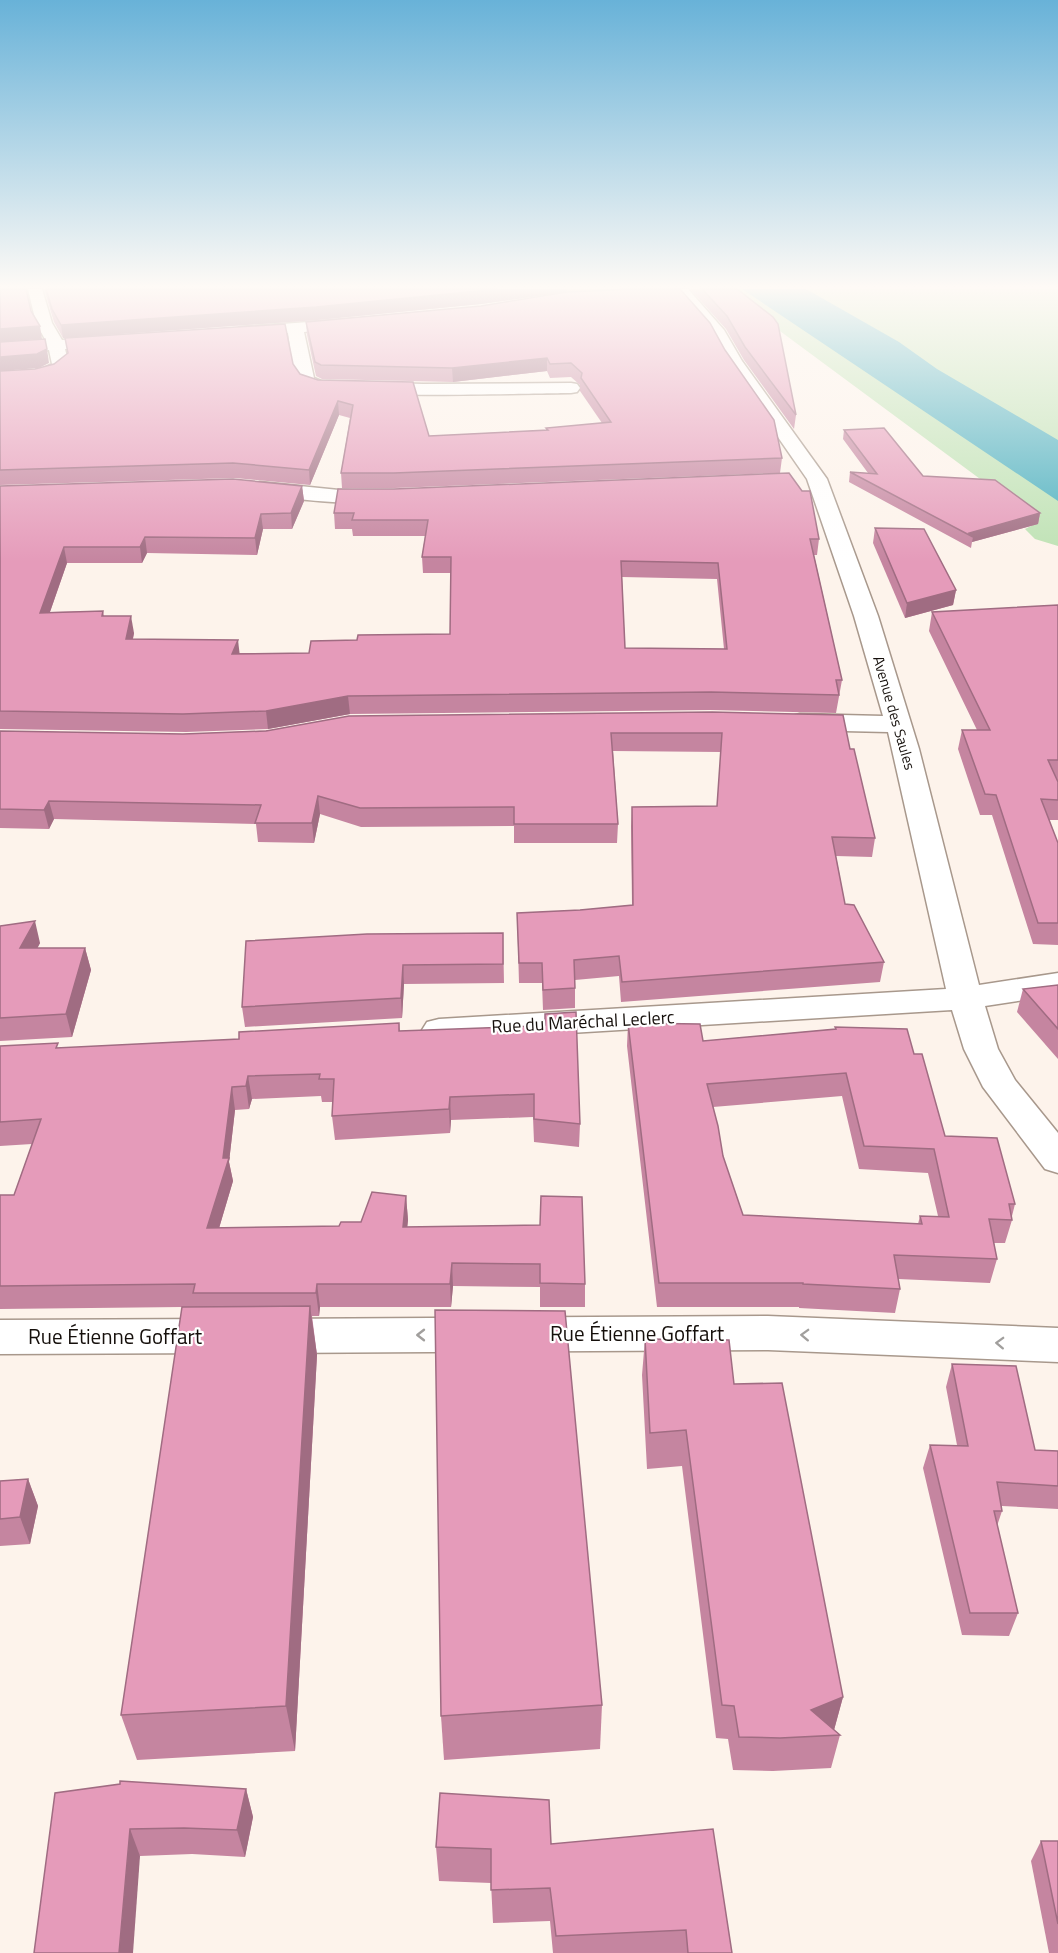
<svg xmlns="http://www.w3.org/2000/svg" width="1058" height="1953" viewBox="0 0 1058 1953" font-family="'Titillium Web',sans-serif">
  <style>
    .green { fill: #bee2b4 }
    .water { fill: #49afbf }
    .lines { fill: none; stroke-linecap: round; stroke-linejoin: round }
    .minor-casing { stroke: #a8988c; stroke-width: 3 }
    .minor { fill: #fff; fill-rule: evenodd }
    .wall { fill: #c585a0; fill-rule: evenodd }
    .shaded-wall { fill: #a06c82 }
    .building { fill: #e59bba; stroke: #a06c82; stroke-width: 1.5; fill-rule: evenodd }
    .oneway { stroke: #a19f9d }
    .labels { text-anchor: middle; stroke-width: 4.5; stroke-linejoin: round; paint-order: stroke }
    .far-street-label { font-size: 15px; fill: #150f0b; stroke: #fff }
    .street-label { font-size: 18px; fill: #150f0b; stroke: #fff }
    .near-street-label { font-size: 21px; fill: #150f0b; stroke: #fff }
  </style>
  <rect width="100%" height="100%" fill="#fdf3eb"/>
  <polygon class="green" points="723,289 1058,289 1058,546 1035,539 1025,529 1033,525 995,490"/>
  <polygon class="water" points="742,289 806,289 899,342 937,369 1058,440 1058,501"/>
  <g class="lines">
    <defs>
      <g id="minor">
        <path d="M28,289h14l10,34 10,17 49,-4 8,5 -8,5 -46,3 4,16c-14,20 -47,16 -69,18v-10l40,-3 12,-6 -3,-14 -49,4v-10l46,-3 -10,-18z"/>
        <polygon points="673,289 688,289 724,330 742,361 827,479 878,616 919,749 979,985 1058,973 1058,995 985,1006 998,1049 1015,1080 1058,1133 1058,1173 1045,1169 983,1087 964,1049 952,1010 439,1041 427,1038 422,1030 427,1022 439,1019 946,989 888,732 800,730 791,728 787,722 791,716 800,714 883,716 854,616 807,479 726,362 711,335"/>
        <path d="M350,319l6,2 2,3 -2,3 -52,5 10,46 7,3 102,3 148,-1 6,1 3,4 -3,4 -6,1c-37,0 -251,7 -269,-7 -9,-7 -12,-41 -14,-53l-48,4 -8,-5 8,-5z"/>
        <path d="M260,482l79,8 50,2 3,4 -3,4c-27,7 -108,-1 -136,-8l-3,-4 3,-4z"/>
        <polygon points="768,1316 1058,1328 1058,1362 768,1350 271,1353 256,1348 250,1336 256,1324 271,1319"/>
        <polygon points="222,1319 237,1324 243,1336 237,1348 222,1353 0,1354 0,1320"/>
      </g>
    </defs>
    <use href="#minor" class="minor-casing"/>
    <use href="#minor" class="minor"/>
  </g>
  <g class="wall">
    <polygon points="44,289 632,289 567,292 481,304 317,320 63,338 54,322"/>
    <polygon points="690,289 737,289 796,415 794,429 744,360 726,329"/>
    <polygon points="481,306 782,458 780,473 395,488 342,488 341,473 350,418 339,415 310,485 235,478 0,485 0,371 293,364 300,374 429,436 546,430 546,428 602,423 580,391 580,385 571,377 550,378 547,371 453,382 322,379 316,376 307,335 306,322"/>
    <polygon points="844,430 923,476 1040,513 1038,524 972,542 971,548 849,482 850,472 868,473 843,439"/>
    <path d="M0,486h302l2,15 -12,28h-29l-6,26 -110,-2 -5,10h-75l-17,49 53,-1 1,5 30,17 -1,6 107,14h69l48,-13 93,-6 1,-61h-28l-1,-16 3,-21h-72l-1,-7h-17l-1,-16 4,-24 481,50 -2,16h-3l28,125 -6,33 -126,-3 -360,4 -82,15 -82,3 -186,-3zM622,577l95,2 7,70 -99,-1z"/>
    <polygon points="875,528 956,590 953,605 905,618 873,543"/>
    <polygon points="1058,605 1058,780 1057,780 1058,782 1058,820 1049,820 1058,843 1058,945 1033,944 992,815 980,815 958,749 962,730 977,730 929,631 932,612"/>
    <polygon points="712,712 850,749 875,838 872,857 836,856 845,904 884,962 880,982 621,1002 619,976 575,980 575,1008 543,1010 542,983 519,983 517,913 580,910 632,905 631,826 632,807 717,806 721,752 613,751 618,824 617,843 514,843 514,826 361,827 320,814 314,843 258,842 256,824 54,819 49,829 0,828 0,731 183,734"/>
    <polygon points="0,926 40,943 37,948 85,948 91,970 72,1037 0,1041"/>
    <polygon points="503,933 504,983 404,984 402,1018 245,1027 242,1007"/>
    <polygon points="1058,985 1058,1059 1017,1012 1023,989"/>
    <polygon points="545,1014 580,1124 579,1147 534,1142 533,1117 451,1120 450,1133 335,1140 332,1116 333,1102 322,1102 321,1096 252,1099 249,1109 235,1110 229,1162 233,1181 219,1228 339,1226 361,1222 406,1196 408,1220 407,1227 540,1225 585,1284 585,1307 540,1307 540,1287 453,1286 451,1307 320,1307 319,1316 312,1316 317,1355 295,1751 137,1760 121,1715 182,1307 0,1309 0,1195 14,1195 32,1144 0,1146 0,1046 59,1048 239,1039 399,1023 400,1031 538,1026 545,1025"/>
    <path d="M628,1023l75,18 132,-12v-2l79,27 31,82 70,68 -3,12v4l-7,23h-11l3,16 -7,24 -92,-4 2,10 -5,24 -96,-5v-1h-142l-30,-261zM842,1096l17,73 69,4 10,43h-18l-2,8 -175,-9 -20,-59 -10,-49z"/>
    <polygon points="645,1339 734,1384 843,1697 834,1730 840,1735 831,1768 773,1771 733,1770 728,1739 716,1738 682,1466 647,1469 642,1375"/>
    <polygon points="952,1364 1035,1450 1058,1451 1058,1509 1002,1506 1002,1511 997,1526 1018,1613 1009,1636 962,1635 923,1468 930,1445 957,1445 946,1387"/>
    <polygon points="28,1479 38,1506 30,1544 0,1546 0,1481"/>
    <polygon points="602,1705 600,1749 444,1760 441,1716"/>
    <polygon points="246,1789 253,1817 245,1857 192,1854 140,1856 55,1793"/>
    <polygon points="1041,1841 1058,1841 1058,1953 1049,1953 1031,1861"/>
    <polygon points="551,1844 732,1953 553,1953 550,1921 493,1923 491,1883 439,1881 436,1847"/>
  </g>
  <g class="shaded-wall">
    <polygon points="498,289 567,289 567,292 481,304 317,320 63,338 61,325"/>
    <polygon points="40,326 42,339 0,342 0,329"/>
    <polygon points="47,349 49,363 39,368 0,371 0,357"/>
    <polygon points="547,358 547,371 453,382 452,368"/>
    <polygon points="338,401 339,415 310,485 309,470"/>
    <polygon points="302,486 304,501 292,529 291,513"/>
    <polygon points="1040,513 1038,524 972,542 973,537 969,533"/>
    <polygon points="261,514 263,529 257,555 255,538"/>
    <polygon points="145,537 147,553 142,563 140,547"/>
    <polygon points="64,547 67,563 44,629 40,613"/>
    <polygon points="956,590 953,605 905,618 907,603"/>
    <polygon points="131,616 134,633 129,656 126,639"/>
    <polygon points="238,640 240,657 232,654"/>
    <polygon points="348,696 350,714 268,729 266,711"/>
    <polygon points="318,796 320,814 314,843 312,823"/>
    <polygon points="49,801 54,819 49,829 44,810"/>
    <polygon points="35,921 40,943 26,971 20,948"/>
    <polygon points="85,948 91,970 72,1037 66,1014"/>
    <polygon points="403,965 404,984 402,1018 401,998"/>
    <polygon points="248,1076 252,1099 249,1109 246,1086"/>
    <polygon points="232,1087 235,1110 229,1162 233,1181 212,1252 207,1228 223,1158"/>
    <polygon points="450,1097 451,1120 450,1133 449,1109"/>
    <polygon points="406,1196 408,1220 405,1251 403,1227"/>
    <polygon points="452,1263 453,1286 451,1307 450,1284"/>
    <polygon points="317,1284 320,1307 319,1316 316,1293"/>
    <polygon points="310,1306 317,1355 295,1751 286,1706"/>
    <polygon points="28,1479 38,1506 30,1544 20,1517"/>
    <polygon points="843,1697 834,1730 811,1710"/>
    <polygon points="246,1789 253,1817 245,1857 237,1830"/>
    <polygon points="130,1829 140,1856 133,1953 119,1953"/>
  </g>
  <g class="building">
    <polygon points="0,289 26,289 31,311 40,326 0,329"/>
    <polygon points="46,289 498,289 316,307 61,325 52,309"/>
    <polygon points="634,289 680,289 710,323 725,350 774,420 782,458 394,473 341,473 353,405 338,401 309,470 233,463 0,470 0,371 35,369 54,364 68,353 65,338 285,324 293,364 300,374 318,380 413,382 429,436 548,430 546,428 611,422 581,378 582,373 571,363 550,364 547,358 452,368 321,365 315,362 306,322 481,306 567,292"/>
    <polygon points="702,289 737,289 773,317 778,324 796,415 745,347 727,316"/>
    <polygon points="45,339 47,349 37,354 0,357 0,342"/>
    <polygon points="884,428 923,476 995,480 1040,513 969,533 973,537 850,472 877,474 844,430"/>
    <path d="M789,473l13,18h8l9,48h-9l32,141h-6l3,15 -128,-3 -363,4 -82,15 -83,3 -183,-3v-225l233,-7 69,7 -11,27 -30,1 -6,24 -110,-1 -5,10h-76l-24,66 63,-2 -1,5h29l-5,23 112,1 -6,14 77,-1 2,-12 46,-1 1,-5 92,-1 1,-77h-29l6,-37h-76l2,-7h-20l4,-24h56zM621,561l97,2 9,86 -102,-1z"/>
    <polygon points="875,528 924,529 956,590 907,603"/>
    <polygon points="1058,605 1058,760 1048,760 1058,782 1058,800 1041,799 1058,843 1058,923 1038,923 996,795 985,794 962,730 990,730 932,612"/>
    <polygon points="712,712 843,715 850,749 854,749 875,838 832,837 845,904 854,905 884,962 622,982 619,956 574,960 575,988 543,990 542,963 519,963 517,913 580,910 633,905 632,807 717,806 722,733 611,733 618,824 514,824 514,807 360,808 318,796 312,823 255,823 261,805 49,801 44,810 0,809 0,731 183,734 266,731 349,716"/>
    <polygon points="35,921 20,948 85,948 66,1014 0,1018 0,926"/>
    <polygon points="503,933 503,964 403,965 401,998 242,1007 246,941 367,934"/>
    <polygon points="1058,985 1058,1029 1023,989"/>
    <polygon points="576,1012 580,1124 534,1119 534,1094 450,1097 449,1109 332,1116 334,1079 319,1079 320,1074 248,1076 246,1086 232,1087 223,1158 229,1158 207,1228 339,1226 341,1222 361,1222 372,1192 406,1196 403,1227 540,1225 541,1196 582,1197 585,1284 540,1283 540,1264 452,1263 450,1284 317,1284 316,1293 193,1293 195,1284 0,1286 0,1195 14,1195 41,1119 0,1122 0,1046 58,1043 56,1048 239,1039 239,1032 399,1023 399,1031 538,1026 545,1025 545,1014"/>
    <path d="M628,1023l72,1 3,17 133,-12 -1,-2 72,2 7,25h8l23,82 52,2 18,66h-6l3,16 -23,-1 8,40 -103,-4 6,34 -97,-5v-1h-144zM846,1073l18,73 70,3 15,68 -29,-1 2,8 -179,-9 -20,-59 -5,-30 -11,-42z"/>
    <polygon points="310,1306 286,1706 121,1715 182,1307"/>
    <polygon points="435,1310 565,1311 602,1705 441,1716"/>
    <polygon points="645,1339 729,1340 734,1384 782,1383 843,1697 811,1710 840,1735 780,1738 739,1737 734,1706 722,1705 686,1430 650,1433"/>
    <polygon points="952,1364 1016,1366 1035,1450 1058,1451 1058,1486 997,1482 1002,1511 994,1511 1018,1613 970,1613 930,1445 968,1446"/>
    <polygon points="28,1479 20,1517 0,1519 0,1481"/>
    <polygon points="120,1781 246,1789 237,1830 184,1828 130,1829 119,1953 34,1953 55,1793 120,1784"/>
    <polygon points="440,1793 549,1800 551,1844 713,1829 732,1953 688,1953 686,1930 556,1936 550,1888 491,1890 491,1849 436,1847"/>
    <polygon points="1041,1841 1058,1841 1058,1924"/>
  </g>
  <defs><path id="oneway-chevron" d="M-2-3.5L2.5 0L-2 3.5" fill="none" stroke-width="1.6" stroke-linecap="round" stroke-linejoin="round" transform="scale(1.5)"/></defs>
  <g class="oneway">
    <use href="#oneway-chevron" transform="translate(421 1335) rotate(180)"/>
    <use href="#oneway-chevron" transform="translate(805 1335) rotate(-178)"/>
    <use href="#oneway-chevron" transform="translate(1000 1343) rotate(-178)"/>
  </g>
  <linearGradient id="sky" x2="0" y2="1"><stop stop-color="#68b2d8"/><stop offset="0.51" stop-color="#fefaf6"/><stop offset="1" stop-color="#fefaf6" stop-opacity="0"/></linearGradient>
  <rect width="1058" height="562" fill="url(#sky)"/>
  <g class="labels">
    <g class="far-street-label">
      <text transform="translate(894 713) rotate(74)" y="5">Avenue des Saules</text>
    </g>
    <g class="street-label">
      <text transform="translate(583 1022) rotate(-3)" y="6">Rue du Maréchal Leclerc</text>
    </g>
    <g class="near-street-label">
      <text x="637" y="1341">Rue Étienne Goffart</text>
      <text x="115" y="1344">Rue Étienne Goffart</text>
    </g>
  </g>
</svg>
